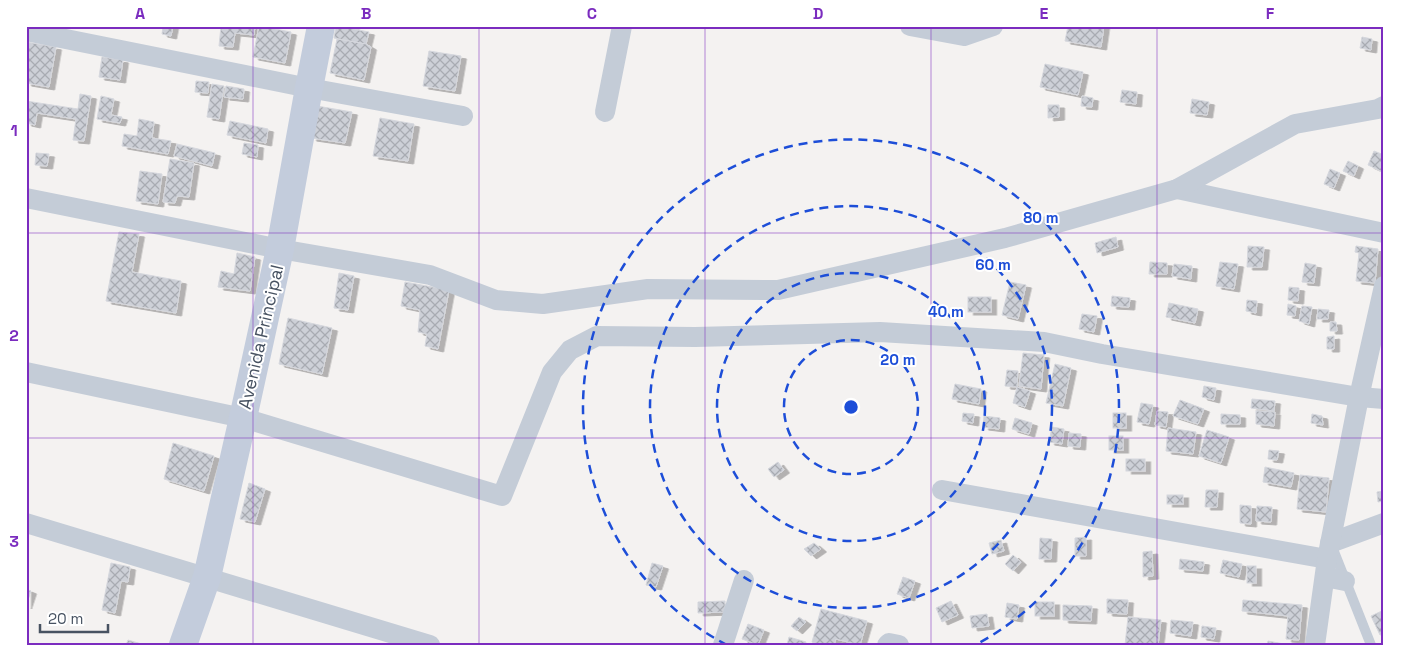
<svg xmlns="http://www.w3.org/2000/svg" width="1410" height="671" viewBox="0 0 1410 671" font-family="'Space Grotesk',sans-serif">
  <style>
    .building { fill: url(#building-cross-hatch); stroke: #d5d7dd; filter: url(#shadow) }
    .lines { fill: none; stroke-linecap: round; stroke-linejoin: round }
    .lane { stroke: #c4ccd7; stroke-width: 10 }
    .street { stroke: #c4ccd7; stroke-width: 20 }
    .secondary { stroke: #c3ccdc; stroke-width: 28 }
    .grid { fill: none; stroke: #7b2cbf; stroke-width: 1; stroke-opacity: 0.55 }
    .ring { fill: none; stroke: #1d4ed8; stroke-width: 2.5; stroke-dasharray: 9 6 }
    .labels { text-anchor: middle; stroke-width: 4; stroke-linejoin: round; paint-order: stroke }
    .street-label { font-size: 18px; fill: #475261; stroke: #fff }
    .centre { fill: #1d4ed8; stroke: #fff; stroke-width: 2.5 }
    .ring-label { font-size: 15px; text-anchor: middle; font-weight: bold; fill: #1d4ed8; stroke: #fff; stroke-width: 4; stroke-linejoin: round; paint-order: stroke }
    .neatline { fill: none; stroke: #7b2cbf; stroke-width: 2 }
    .grid-label { font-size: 16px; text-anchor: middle; font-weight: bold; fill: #7b2cbf }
  </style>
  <defs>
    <pattern id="building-cross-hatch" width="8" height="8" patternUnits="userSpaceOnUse" patternTransform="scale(1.25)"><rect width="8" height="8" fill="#cdd0d7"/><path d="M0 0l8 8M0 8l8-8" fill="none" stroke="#a8abb2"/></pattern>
    <filter id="shadow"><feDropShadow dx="5.5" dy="3" stdDeviation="0" flood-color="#0004"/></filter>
  </defs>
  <rect width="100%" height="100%" fill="#f4f2f1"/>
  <g class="building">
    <polygon points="163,26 173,26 171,36 162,34"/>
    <polygon points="221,26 255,26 254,35 235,33 233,47 219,46"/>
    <polygon points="259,26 291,32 285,63 253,57"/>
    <polygon points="336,26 354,26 353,29 369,32 366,44 334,38"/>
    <polygon points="1068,26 1104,26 1101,47 1065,41"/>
    <polygon points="1362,37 1372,39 1371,50 1360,48"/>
    <polygon points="337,39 366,44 371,47 364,80 330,73"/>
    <polygon points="26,42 56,47 49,87 26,83"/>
    <polygon points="429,51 461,56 455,91 423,86"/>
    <polygon points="102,57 123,60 120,80 99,77"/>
    <polygon points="1045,64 1083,72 1078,95 1040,87"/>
    <polygon points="196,81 209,82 208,93 195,92"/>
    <polygon points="212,84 224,86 219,119 207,117"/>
    <polygon points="226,86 244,89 243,99 224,97"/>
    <polygon points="1122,90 1137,92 1136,104 1120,102"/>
    <polygon points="80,94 91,96 84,141 73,140 76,119 37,113 35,125 26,123 26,101 78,109"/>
    <polygon points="101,96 114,99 111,115 122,117 120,123 97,119"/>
    <polygon points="1082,96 1093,98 1092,107 1081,106"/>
    <polygon points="1192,99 1209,102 1207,115 1190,113"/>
    <polygon points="1048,105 1059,105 1059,117 1048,118"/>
    <polygon points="317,106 352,112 345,143 311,138"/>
    <polygon points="380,118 414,124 408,161 373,156"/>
    <polygon points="139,119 154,122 152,138 171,141 168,154 122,146 124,134 137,136"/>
    <polygon points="230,121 268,129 266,143 227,135"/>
    <polygon points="244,143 258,145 257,157 242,154"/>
    <polygon points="177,144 215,153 212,166 174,156"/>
    <polygon points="1374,151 1384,155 1383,172 1368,165"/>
    <polygon points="36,153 49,154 47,166 35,165"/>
    <polygon points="170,159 194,163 189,197 177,196 175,203 163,202"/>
    <polygon points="1348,161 1358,166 1354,176 1343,171"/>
    <polygon points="1330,169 1340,173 1334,188 1324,184"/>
    <polygon points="140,171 162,174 158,204 136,201"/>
    <polygon points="119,232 139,234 132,272 181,281 176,313 106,301"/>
    <polygon points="1116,237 1118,247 1097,253 1095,243"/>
    <polygon points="1248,246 1264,247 1262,267 1247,267"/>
    <polygon points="1356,246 1378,249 1375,283 1356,281 1359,253 1355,252"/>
    <polygon points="237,253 255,257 250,291 218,287 221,271 234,274"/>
    <polygon points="1150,262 1167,263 1167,274 1149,274"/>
    <polygon points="1220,262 1238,264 1234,289 1216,286"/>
    <polygon points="1305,263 1316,265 1314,283 1302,282"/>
    <polygon points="1174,264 1192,266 1191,279 1172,276"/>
    <polygon points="339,273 354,276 348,310 334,308"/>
    <polygon points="405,282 449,290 438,349 425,346 427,334 418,332 420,310 401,306"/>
    <polygon points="1010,282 1026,285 1018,319 1002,315"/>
    <polygon points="1289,287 1299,288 1298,301 1288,300"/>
    <polygon points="1112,296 1130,298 1129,307 1111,306"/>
    <rect x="968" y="297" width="23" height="15"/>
    <polygon points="1247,300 1257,301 1256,313 1246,311"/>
    <polygon points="1169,303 1198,309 1195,323 1166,317"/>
    <polygon points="1288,304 1296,306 1295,316 1287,315"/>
    <polygon points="1302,306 1312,307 1309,324 1299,321"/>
    <polygon points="1318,309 1329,310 1328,319 1317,319"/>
    <polygon points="1082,314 1097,316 1094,332 1079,329"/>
    <polygon points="288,318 332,328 322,374 279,364"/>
    <polygon points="1330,322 1336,322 1337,331 1330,331"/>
    <polygon points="1334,336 1334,349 1327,349 1327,337"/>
    <polygon points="1023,353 1044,355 1041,389 1019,386"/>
    <polygon points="1055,364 1071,368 1063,406 1046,403"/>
    <polygon points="1007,370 1018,371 1017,387 1005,386"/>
    <polygon points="955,384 981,389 979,404 952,399"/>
    <polygon points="1204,386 1216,388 1214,400 1202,397"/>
    <polygon points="1017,387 1030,391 1025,407 1013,403"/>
    <polygon points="1252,399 1275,401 1274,411 1251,408"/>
    <polygon points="1180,400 1204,409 1198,424 1173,416"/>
    <polygon points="1141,403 1153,405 1149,424 1137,422"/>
    <polygon points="1157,411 1168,412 1166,427 1155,425"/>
    <polygon points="1256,411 1275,412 1274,426 1256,424"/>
    <polygon points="963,413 974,414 973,423 962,421"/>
    <rect x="1113" y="413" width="13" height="15"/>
    <polygon points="1221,414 1240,415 1240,424 1221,424"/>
    <polygon points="1312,414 1322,416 1323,425 1311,423"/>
    <polygon points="984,416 1000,418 999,429 983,427"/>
    <polygon points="1015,418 1032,423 1029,434 1012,429"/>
    <polygon points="1052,427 1064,429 1062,444 1049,442"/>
    <polygon points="1168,428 1196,432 1193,454 1166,451"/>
    <polygon points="1207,430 1229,437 1221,463 1199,456"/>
    <polygon points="1069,433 1081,434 1080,447 1068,446"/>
    <rect x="1109" y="436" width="14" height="14"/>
    <polygon points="173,443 214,456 204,491 164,479"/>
    <polygon points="1269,450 1279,451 1277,460 1268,459"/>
    <rect x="1126" y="459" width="19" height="12"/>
    <polygon points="778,462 784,470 774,477 768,469"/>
    <polygon points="1265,467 1294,473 1291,487 1263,482"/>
    <polygon points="1300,475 1329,478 1326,512 1297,509"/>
    <polygon points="249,483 265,489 255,522 240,519"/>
    <polygon points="1206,490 1218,490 1217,507 1205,507"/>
    <polygon points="1384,491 1384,501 1378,502 1377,492"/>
    <rect x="1167" y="495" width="16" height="9"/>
    <polygon points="1240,505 1251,506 1251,524 1240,523"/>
    <polygon points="1257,506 1272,507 1271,522 1256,521"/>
    <polygon points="1086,537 1086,556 1075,556 1075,538"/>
    <polygon points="1040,538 1052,539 1051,559 1039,559"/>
    <polygon points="1001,540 1004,551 992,554 989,543"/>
    <polygon points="814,543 821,549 811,556 804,549"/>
    <polygon points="1152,551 1153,576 1143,577 1143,552"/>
    <polygon points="1013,555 1021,562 1013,571 1005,564"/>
    <polygon points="1180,559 1204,562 1203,571 1179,569"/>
    <polygon points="1223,560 1242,564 1239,577 1220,573"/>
    <polygon points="111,563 130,567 128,582 121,581 115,613 102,610"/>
    <polygon points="652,563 663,566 656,587 646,585"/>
    <rect x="1247" y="566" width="9" height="17"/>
    <polygon points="903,577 915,581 909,598 897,594"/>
    <polygon points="26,589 31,591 26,606"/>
    <polygon points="1107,599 1128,600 1127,614 1107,613"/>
    <polygon points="1243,600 1302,605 1299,640 1286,639 1288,616 1242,611"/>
    <polygon points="725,601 725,612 698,613 698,602"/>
    <polygon points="951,601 958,615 942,622 936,608"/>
    <rect x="1035" y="602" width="19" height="14"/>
    <polygon points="1007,603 1019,605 1017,619 1005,617"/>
    <polygon points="1063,605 1092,606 1091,621 1063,620"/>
    <polygon points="821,609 867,621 860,645 836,639 834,645 821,645 812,642"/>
    <polygon points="1384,610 1384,634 1380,635 1371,616"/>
    <polygon points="987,614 989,626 972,628 970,616"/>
    <polygon points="799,617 806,622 797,631 791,626"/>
    <polygon points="1128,617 1161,620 1158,645 1125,645"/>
    <polygon points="1171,620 1193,622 1191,636 1170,633"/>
    <polygon points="748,624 764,630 758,645 742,639"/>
    <polygon points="1202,626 1216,628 1214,639 1201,637"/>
    <polygon points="789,637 806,642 805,645 787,645"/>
    <polygon points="128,640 145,645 126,645"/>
    <polygon points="1268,641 1289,645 1267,645"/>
  </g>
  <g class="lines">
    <polyline class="lane" points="1333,549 1371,645"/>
    <g class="street">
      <polyline points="910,26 964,36 993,26"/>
      <polyline points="26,31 309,88 463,116"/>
      <polyline points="605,112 622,26"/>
      <polyline points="1177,189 1384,233"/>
      <polyline points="26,198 280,249 430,275 496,300 543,304 648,289 778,290 1005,238 1177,189 1295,124 1378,109 1384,106"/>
      <polyline points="26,372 243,418 502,496 552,372 570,350 597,336 695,337 880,332 1044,342 1102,354 1359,397 1384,399"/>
      <polyline points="942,490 1327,559"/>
      <polyline points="26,523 430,645"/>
      <polyline points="1330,543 1384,523"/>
      <polyline points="1325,577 1345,581"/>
      <polyline points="723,645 744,580"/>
      <polyline points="887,645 889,643 899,645"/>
      <polyline points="1315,645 1327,559 1359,397 1384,286"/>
    </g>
    <polyline class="secondary" points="183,645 207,577 243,418 280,249 309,88 321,26"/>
  </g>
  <path class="grid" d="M253,26v619M479,26v619M705,26v619M931,26v619M1157,26v619M26,233h1358M26,438h1358"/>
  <g class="ring">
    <circle cx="851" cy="407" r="67"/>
    <circle cx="851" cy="407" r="134"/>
    <circle cx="851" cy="407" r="201"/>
    <path d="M727 645A268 268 0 1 1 975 645"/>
  </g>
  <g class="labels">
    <g class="street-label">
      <text transform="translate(261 337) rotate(-77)" y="6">Avenida Principal</text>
    </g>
  </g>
  <circle cx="851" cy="407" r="8" class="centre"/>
  <g class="ring-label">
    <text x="1041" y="223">80 m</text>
    <text x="993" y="270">60 m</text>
    <text x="946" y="317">40 m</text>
    <text x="898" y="365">20 m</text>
  </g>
  <rect width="1410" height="671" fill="none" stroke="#ffffff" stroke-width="55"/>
  <path d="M40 624v8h68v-8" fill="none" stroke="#475261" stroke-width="2.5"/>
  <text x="48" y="624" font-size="15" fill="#475261" stroke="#ffffff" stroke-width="4" paint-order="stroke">20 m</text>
  <rect x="28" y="28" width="1354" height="616" class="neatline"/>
  <g class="grid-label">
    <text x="140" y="19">A</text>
    <text x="366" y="19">B</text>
    <text x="592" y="19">C</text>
    <text x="818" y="19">D</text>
    <text x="1044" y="19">E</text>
    <text x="1270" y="19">F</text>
    <text x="14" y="136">1</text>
    <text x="14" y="341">2</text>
    <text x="14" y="547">3</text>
  </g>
</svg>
